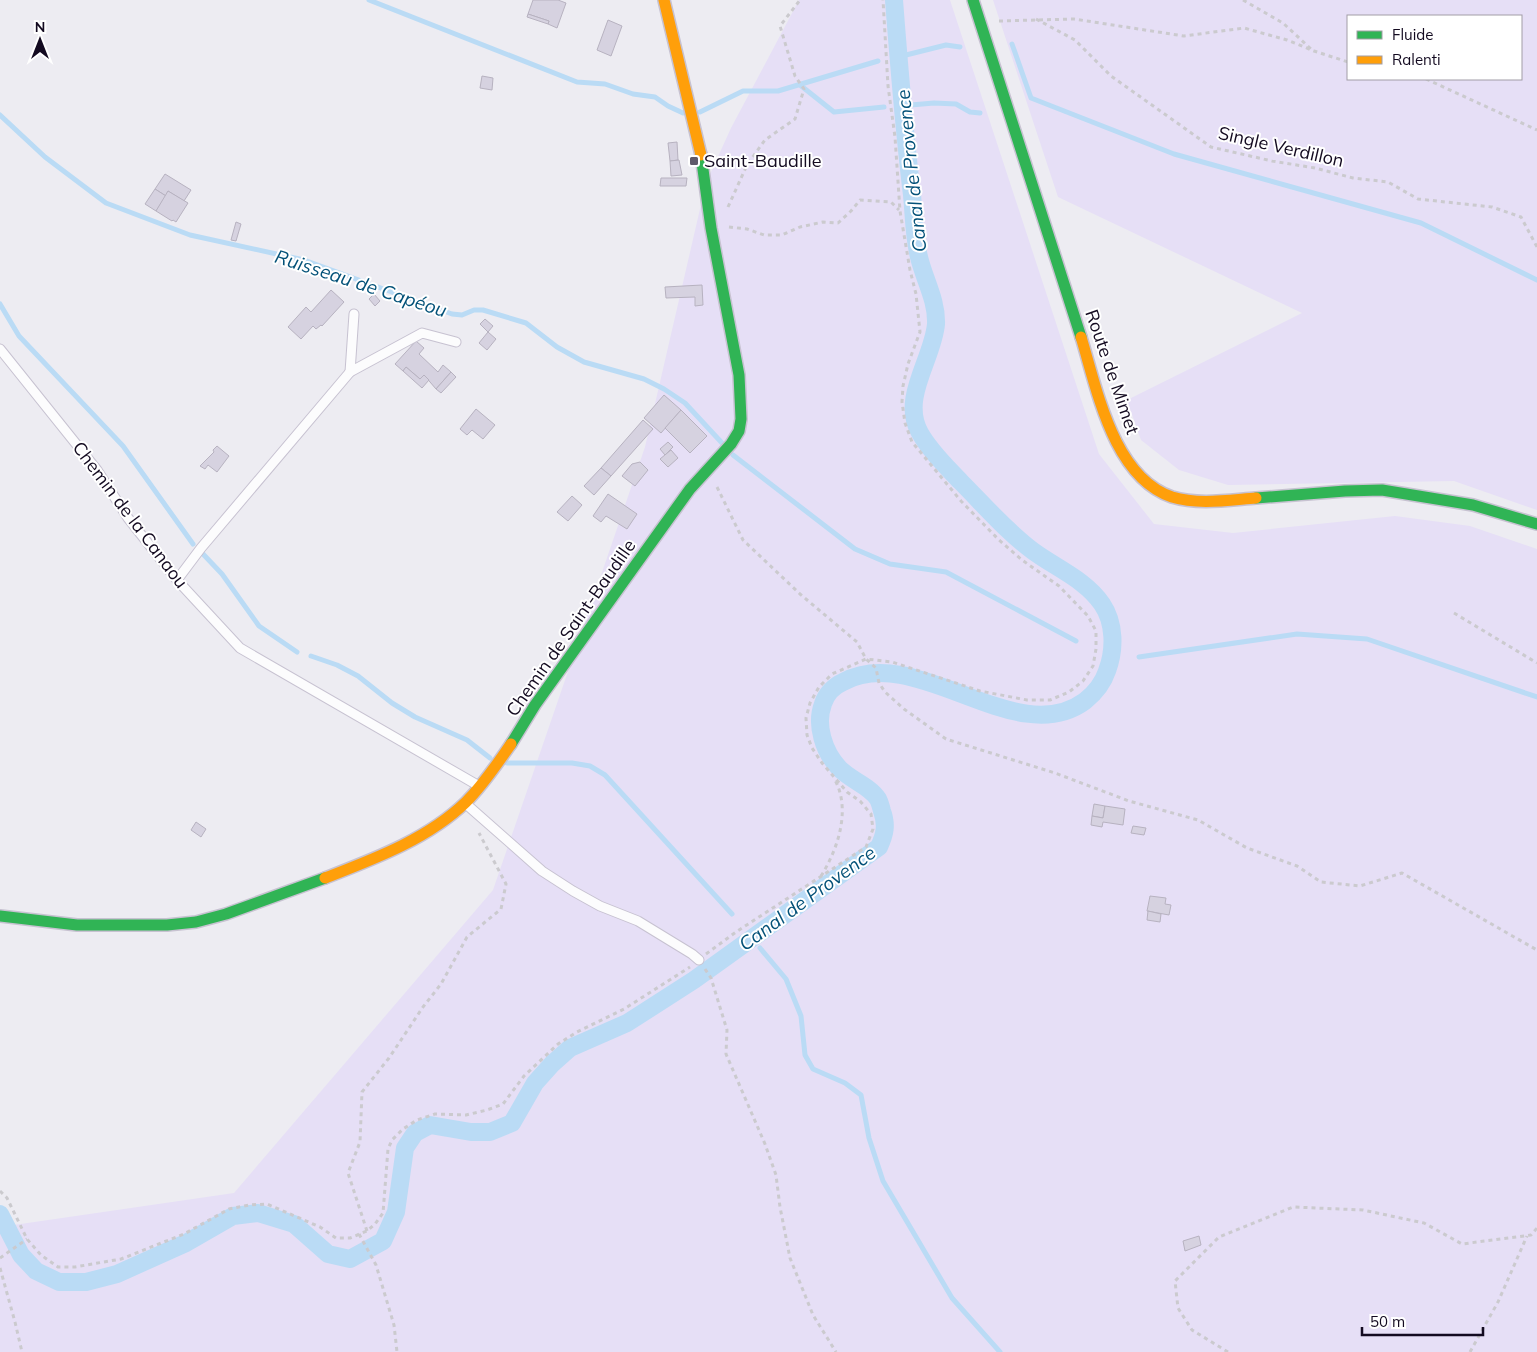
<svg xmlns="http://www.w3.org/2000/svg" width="1537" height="1352" viewBox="0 0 1537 1352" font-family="Mulish,sans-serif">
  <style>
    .green { fill: #e6dff6; fill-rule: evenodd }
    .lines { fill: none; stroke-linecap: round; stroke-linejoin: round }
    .stream { stroke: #badbf5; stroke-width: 5 }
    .canal { stroke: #badbf5; stroke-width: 18 }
    .building { fill: #d6d2e0; stroke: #b7b2c0 }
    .lane-casing { stroke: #c7c2d1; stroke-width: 11 }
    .fast-casing { stroke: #c7c2d1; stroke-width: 14 }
    .slow-casing { stroke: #c7c2d1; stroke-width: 14 }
    .path { stroke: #cbcace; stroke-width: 3; stroke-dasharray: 4 4; stroke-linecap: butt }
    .lane { stroke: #fcfcfd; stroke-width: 9 }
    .fast { stroke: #30b455; stroke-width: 11 }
    .slow { stroke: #ff9f0a; stroke-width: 11 }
    .poi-dot { fill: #5f596a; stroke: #fff; stroke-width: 2 }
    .labels { text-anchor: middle; stroke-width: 4; stroke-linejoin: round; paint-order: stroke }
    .street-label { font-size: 18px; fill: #130a20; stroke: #fff }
    .poi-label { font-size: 18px; fill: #130a20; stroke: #fff; text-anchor: start }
    .water-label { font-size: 19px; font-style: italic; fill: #035178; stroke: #fff }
  </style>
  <rect width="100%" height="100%" fill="#edecf2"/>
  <g class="green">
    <polygon points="799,0 950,0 1099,454 1154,524 1233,533 1395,516 1470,526 1537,549 1537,1352 0,1352 0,1227 234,1193 493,890 645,447 706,183 731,128"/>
    <path d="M993,0h544v510l-83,-29 -226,4 -49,-15 -38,-30 -14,-40 175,-87 -244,-116zM1348,16h173v63h-173z"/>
  </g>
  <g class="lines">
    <g class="stream">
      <polyline points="369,0 577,82 605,84 633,94 655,97 668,106 683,113"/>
      <polyline points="1012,44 1031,98 1174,154 1421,223 1537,280"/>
      <polyline points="894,58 946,45 960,47"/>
      <polyline points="800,85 834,112 884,107"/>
      <polyline points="899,106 934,103 956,104 970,112 980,113"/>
      <polyline points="700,112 743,91 778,91 878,61"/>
      <polyline points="0,115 45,157 106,203 190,235 304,260 452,314 462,315 474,310 483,310 526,323 557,347 584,362 644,379 664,389 685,403 722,443"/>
      <polyline points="0,304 19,336 123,446 193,544"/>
      <polyline points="733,455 855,549 890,564 946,572 1076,641"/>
      <polyline points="203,554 222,574 259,626 297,652"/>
      <polyline points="311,656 337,665 358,676 392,703 415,717 467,740 490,758"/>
      <polyline points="1139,657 1297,634 1367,639 1537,697"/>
      <polyline points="507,763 572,763 590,766 605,775 732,914"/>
      <polyline points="760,948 786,979 801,1016 805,1055 813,1069 845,1083 861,1095 869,1138 883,1181 952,1298 1000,1352"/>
    </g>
    <path class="canal" d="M0,1214l21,41 15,16 23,11h27l31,-8 69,-31 47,-27 25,-3 36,11 34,30 22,5 33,-18 13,-29 9,-64 10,-15 15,-8 41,7h19l22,-9 23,-40 17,-19 18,-16 57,-25 67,-43 185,-133c6,-13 8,-22 3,-36 -1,-4 -2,-8 -4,-12 -8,-13 -28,-19 -39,-31 -15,-16 -24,-43 -16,-64 3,-10 11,-18 20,-22 74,-40 173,70 242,19 10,-8 18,-18 22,-30 8,-21 8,-48 -5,-67 -16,-24 -46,-36 -69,-53 -27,-20 -49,-46 -73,-70 -14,-15 -30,-30 -40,-48 -20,-35 13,-74 16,-109 1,-24 -12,-45 -17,-67 -5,-20 -5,-42 -7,-62 -8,-65 -13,-130 -18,-195"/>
  </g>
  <g class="building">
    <polygon points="533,0 558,0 566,3 557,28 548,24 549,21 528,14"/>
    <polygon points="528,14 549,21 548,24 527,17"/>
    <polygon points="608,20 622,26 611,56 597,50"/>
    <polygon points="482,76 493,78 492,90 480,88"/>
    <polygon points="677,142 678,160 670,161 668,143"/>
    <polygon points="679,160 682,175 671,176 670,161"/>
    <polygon points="165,174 191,190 184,201 168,191 166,196 155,189"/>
    <polygon points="661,178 687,178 686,186 660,186"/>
    <polygon points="155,189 166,196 156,211 145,204"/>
    <polygon points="168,191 188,203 176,222 173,220 172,221 156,211"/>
    <polygon points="236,222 241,224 236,241 231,240"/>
    <polygon points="702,285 703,305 695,306 695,297 666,298 665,287"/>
    <polygon points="331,290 344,302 322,326 321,325 316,329 313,326 301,339 288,327 306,307 311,312"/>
    <polygon points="374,294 380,301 375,306 369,299"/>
    <polygon points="485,319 493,326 488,332 480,324"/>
    <polygon points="488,332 496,339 487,350 479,343"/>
    <polygon points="416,341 424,348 419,354 438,372 443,365 451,372 436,389 424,375 420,379 406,367 403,371 395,364"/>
    <polygon points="406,367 420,379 424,375 429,380 422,388 403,371"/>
    <polygon points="451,372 456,377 441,393 436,389"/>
    <polygon points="664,395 681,410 661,433 644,418"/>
    <polygon points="476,409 495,425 483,439 472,430 467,435 460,429"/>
    <polygon points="681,410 707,436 690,453 665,428"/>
    <polygon points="643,420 653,429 611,476 601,468"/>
    <polygon points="668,442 673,447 665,455 660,449"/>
    <polygon points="217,446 229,456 217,472 208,465 205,469 200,466 214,452 213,450"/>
    <polygon points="671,450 678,458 668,467 660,459"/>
    <polygon points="640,462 648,470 635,486 622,476 632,464"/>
    <polygon points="601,468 611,476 594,495 584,486"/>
    <polygon points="608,494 637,514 627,529 606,516 601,522 593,516"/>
    <polygon points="572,496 582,505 568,521 557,512"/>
    <polygon points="1094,804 1105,806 1103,818 1092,816"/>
    <polygon points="1105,806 1125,809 1123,825 1103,822 1102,827 1091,825 1092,816 1103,818"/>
    <polygon points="196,822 206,829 201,837 191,830"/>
    <polygon points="1133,826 1146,828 1144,835 1131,833"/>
    <polygon points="1150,896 1166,898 1165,904 1171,905 1169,915 1147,911"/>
    <polygon points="1148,911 1161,914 1160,922 1147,920"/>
    <polygon points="1199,1236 1201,1245 1185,1251 1183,1241"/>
  </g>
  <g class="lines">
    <defs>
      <g id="lane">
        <polyline points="0,349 97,470 128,518 177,580 240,648 479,786"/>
        <polyline points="350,372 354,314"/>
        <polyline points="177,580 201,548 350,372 422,333 456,342"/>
        <polyline points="466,804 542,871 573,891 600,906 638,921 692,954 699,960"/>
      </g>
      <g id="fast">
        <polyline points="973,0 1081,337"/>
        <polyline points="1256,498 1345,491 1382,490 1473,505 1537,524"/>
        <polyline points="511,744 535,705 690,489 731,444 739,431 741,419 739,375 711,228 701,155"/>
        <polyline points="0,916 77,925 167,925 196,922 226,914 325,878"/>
      </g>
      <g id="slow">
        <polyline points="664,0 701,155"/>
        <path d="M1081,337c16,52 32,140 91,160 26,8 57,3 84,1"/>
        <path d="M325,878c49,-19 103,-39 141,-76 18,-18 31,-38 45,-58"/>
      </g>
    </defs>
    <use href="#lane" class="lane-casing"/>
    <use href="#fast" class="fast-casing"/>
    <use href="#slow" class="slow-casing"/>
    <g class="path">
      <polyline points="1243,0 1283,23 1311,49"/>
      <polyline points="1036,19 1075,40 1111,76 1211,147 1272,161 1315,168 1353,178 1388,182 1418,199 1492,207 1521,217 1537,247"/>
      <polyline points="999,21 1074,19 1184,36 1244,28 1287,40 1314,51 1348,62"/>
      <polyline points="1426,79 1537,130"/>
      <polyline points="728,207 747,165 765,140 795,119 804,89 795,76 780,26 800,0"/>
      <polyline points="729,227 747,229 764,235 782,235 800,227 823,222 838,223 851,211 860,200 891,202 899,210"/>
      <polyline points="717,487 743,540 800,594 857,642 866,659 876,668 879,683 885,692 904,709 946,739 1055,773 1129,801 1198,820 1247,848 1297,866 1321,882 1360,886 1402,873 1537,950"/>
      <polyline points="1454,613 1537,663"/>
      <path d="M821,876c17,-27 30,-66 14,-96"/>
      <polyline points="706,954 736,932 866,847 873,829 871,814 860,801 847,792 822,763 812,748 807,735 806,718 810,703 819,687 832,674 866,659 892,662 980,691 1027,700 1050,700 1069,692 1083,681 1093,666 1096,649 1096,631 1088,616 1059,586 1022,560 999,540 961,501 912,442 905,423 902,402 903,386 908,364 920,332 916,294 910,270 900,211 895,137 888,86 883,0"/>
      <polyline points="705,969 711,978 727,1030 726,1054 765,1144 776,1175 780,1207 790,1258 813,1315 836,1352"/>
      <polyline points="0,1191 7,1198 27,1239 41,1255 58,1267 75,1267 121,1259 184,1234 229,1209 249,1205 267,1204 320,1227 336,1238 350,1238 367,1231 375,1224 383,1213 388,1149 392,1140 403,1129 417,1120 435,1114 466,1115 487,1110 503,1104 524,1076 558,1044 577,1032 624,1009 690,967"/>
      <polyline points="367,1231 348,1173 360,1142 362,1092 389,1058 423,1007 441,984 467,937 501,909 506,884 479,833"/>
      <polyline points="359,1234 376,1265 394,1325 397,1352"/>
      <polyline points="0,1258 27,1239"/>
      <polyline points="0,1268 15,1322 22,1352"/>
      <polyline points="1228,1352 1192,1330 1178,1308 1175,1281 1219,1237 1293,1207 1363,1210 1424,1223 1462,1244 1531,1235 1537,1228"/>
      <polyline points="1470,1352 1498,1302 1527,1236"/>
    </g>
    <use href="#lane" class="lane"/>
    <use href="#fast" class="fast"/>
    <use href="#slow" class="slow"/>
  </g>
  <rect class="poi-dot" x="689" y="156" width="10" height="10" rx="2.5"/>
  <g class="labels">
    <g class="street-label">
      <text transform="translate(1281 147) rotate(13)" y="6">Single Verdillon</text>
      <text transform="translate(1112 372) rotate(71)" y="6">Route de Mimet</text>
      <text transform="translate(130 515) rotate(53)" y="6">Chemin de la Canaou</text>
      <text transform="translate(571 628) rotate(-55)" y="6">Chemin de Saint-Baudille</text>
    </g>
    <g class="poi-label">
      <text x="704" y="167">Saint-Baudille</text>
    </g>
    <g class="water-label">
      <text transform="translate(911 171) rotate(-96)" y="7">Canal de Provence</text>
      <text transform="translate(361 283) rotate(18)" y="7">Ruisseau de Capéou</text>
      <text transform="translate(807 898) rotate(-36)" y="7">Canal de Provence</text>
    </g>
  </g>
  <rect x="1347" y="15" width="175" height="65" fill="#ffffff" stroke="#a19da6"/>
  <rect x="1357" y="31" width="25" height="8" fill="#30b455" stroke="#a19da6"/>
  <text x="1392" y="40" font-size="15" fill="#130a20">Fluide</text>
  <rect x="1357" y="56" width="25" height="8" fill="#ff9f0a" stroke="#a19da6"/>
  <text x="1392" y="65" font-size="15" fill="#130a20">Ralenti</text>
  <g transform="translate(40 40)" stroke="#ffffff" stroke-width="4" paint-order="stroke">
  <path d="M0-4L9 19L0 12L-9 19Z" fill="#130a20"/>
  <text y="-8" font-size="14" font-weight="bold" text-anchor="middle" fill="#130a20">N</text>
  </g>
  <path d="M1362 1327v8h121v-8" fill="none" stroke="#130a20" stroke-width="2.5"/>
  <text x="1370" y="1327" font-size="15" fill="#130a20" stroke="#ffffff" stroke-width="4" paint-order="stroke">50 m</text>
</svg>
